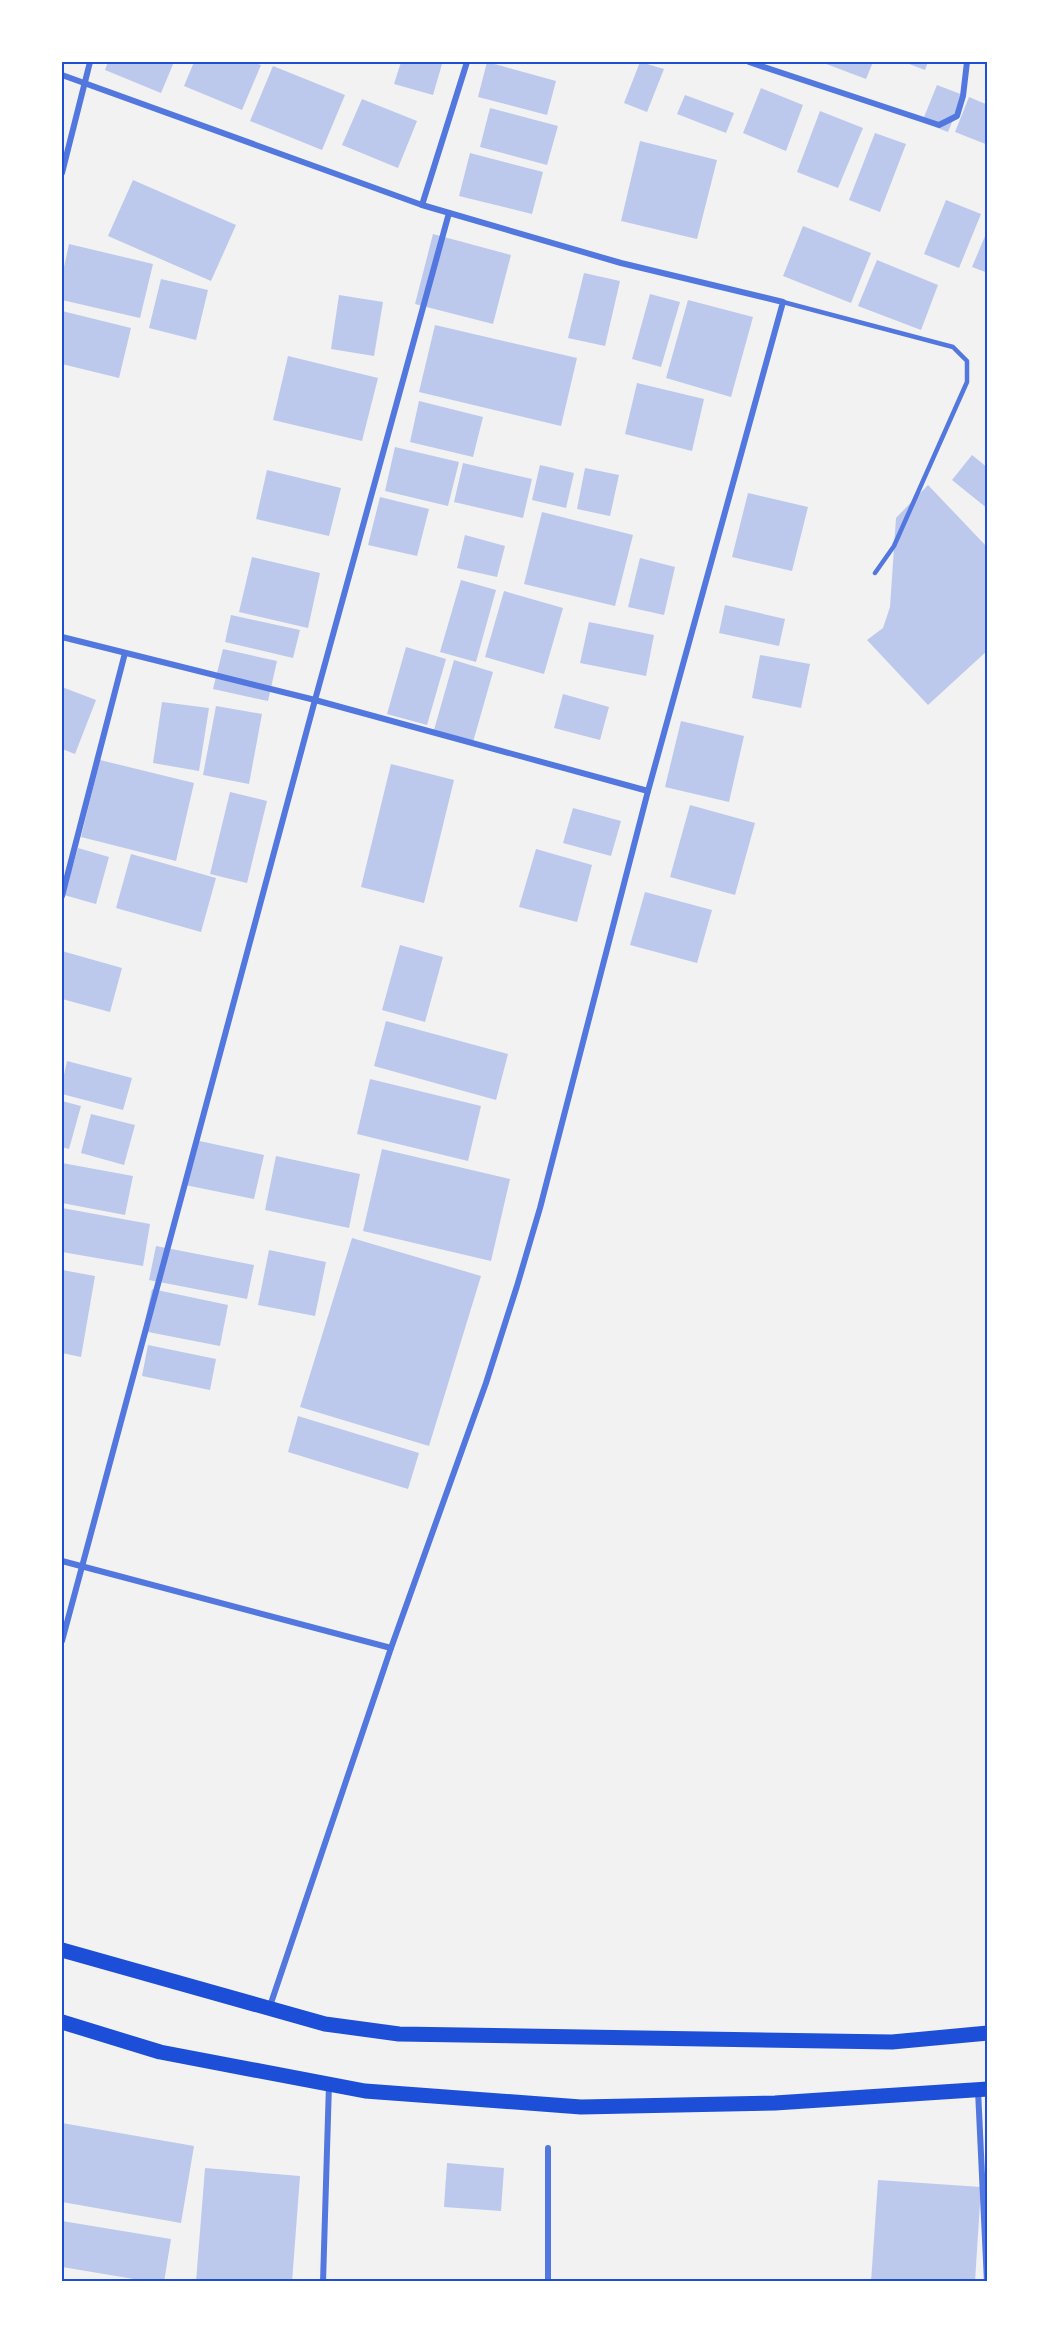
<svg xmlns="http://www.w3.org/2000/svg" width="1049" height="2343" viewBox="0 0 1049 2343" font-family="'IBM Plex Sans',sans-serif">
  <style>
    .building { fill: #bdc9ec }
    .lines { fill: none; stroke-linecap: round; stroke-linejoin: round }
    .service { stroke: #5277de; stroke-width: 4.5 }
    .minor { stroke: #5277de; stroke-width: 6 }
    .primary { stroke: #1d4ed8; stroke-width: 15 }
    .neatline { fill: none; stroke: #1d4ed8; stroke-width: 2 }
  </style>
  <rect width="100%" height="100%" fill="#f2f2f2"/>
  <g class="building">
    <polygon points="108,62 174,62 161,93 105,70"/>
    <polygon points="194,62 252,62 261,65 242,110 184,86"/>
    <polygon points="401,62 432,62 442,64 433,95 394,84"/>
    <polygon points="487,62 556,81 547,115 478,97"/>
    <polygon points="640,62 664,69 647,112 624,103"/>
    <polygon points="821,62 873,62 866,79"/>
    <polygon points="904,62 928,62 925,70"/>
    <polygon points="273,66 345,95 322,150 250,121"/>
    <polygon points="937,85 963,95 948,132 922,122"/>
    <polygon points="761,88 803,105 786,151 743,133"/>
    <polygon points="685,95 734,113 726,133 677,114"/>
    <polygon points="969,97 988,105 988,145 955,132"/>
    <polygon points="362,99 417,121 398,168 342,145"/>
    <polygon points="490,108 558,126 547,165 480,147"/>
    <polygon points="820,111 863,128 838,188 797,172"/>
    <polygon points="875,133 906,144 880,212 849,200"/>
    <polygon points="640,141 717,160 697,239 621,221"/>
    <polygon points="470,153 543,172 532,214 459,196"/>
    <polygon points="133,180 236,225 211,281 108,236"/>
    <polygon points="946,200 981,214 959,268 924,254"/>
    <polygon points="803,226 871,253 851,303 783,276"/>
    <polygon points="988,229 988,273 972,267"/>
    <polygon points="433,234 511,255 493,324 415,304"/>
    <polygon points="69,244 153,264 140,318 62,300 62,276"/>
    <polygon points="877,260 938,285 921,330 858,306"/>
    <polygon points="584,273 620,281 605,346 568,338"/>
    <polygon points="161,279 208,290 196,340 149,328"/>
    <polygon points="650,294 680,302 661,367 632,359"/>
    <polygon points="339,295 383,302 374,356 331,349"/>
    <polygon points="688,300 753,317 731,397 666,378"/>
    <polygon points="62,311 131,328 119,378 62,364"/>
    <polygon points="435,325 577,358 561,426 419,392"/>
    <polygon points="288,356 378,378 362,441 273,420"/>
    <polygon points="637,383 704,399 692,451 625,434"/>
    <polygon points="419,401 483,417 473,457 410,442"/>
    <polygon points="395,447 459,462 448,506 385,491"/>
    <polygon points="972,455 988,468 988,509 952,480"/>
    <polygon points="463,463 532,479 523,518 454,502"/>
    <polygon points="540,465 574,473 566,508 532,500"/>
    <polygon points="585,468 619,475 610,516 577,509"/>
    <polygon points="267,470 341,488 329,536 256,519"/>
    <polygon points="928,485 988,548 988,650 928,705 867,640 883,628 890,607 896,518"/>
    <polygon points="748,493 808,507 792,571 732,557"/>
    <polygon points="380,497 429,509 417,556 368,545"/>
    <polygon points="542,512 633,535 615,606 524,584"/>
    <polygon points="465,535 505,546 497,577 457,568"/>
    <polygon points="252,557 320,573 308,628 239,612"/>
    <polygon points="640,558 675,567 664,615 628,607"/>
    <polygon points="461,580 496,590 476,662 440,652"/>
    <polygon points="504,591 563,608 544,674 485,657"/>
    <polygon points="725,605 785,619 779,646 719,633"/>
    <polygon points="231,615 300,630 293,658 225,642"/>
    <polygon points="589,622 654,635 646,676 580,663"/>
    <polygon points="406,647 446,659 427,725 387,714"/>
    <polygon points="223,649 277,661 268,701 213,689"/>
    <polygon points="760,655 810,664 801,708 752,698"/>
    <polygon points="454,660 493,672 473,742 434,730"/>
    <polygon points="62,687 96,700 75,754 62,749"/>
    <polygon points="563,694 609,707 600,740 554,728"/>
    <polygon points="162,702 209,708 199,771 153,763"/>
    <polygon points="216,706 262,714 249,784 203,775"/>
    <polygon points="681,721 744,736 729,802 665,787"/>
    <polygon points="100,760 194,783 176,861 81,837"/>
    <polygon points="391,764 454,780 424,903 361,887"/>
    <polygon points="230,792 267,801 247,883 210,874"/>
    <polygon points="690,805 755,823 735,895 670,877"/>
    <polygon points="573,808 621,821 611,856 563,843"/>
    <polygon points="78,848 109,857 96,904 64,895"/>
    <polygon points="536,849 592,865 577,922 519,907"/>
    <polygon points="131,854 216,878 201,932 116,908"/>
    <polygon points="645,892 712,910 697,963 630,945"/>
    <polygon points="400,945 443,957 425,1022 382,1010"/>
    <polygon points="62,951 122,968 110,1012 62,999"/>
    <polygon points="386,1021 508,1054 496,1100 374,1066"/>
    <polygon points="67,1061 132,1078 123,1110 62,1094 62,1084"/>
    <polygon points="370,1079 481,1106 468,1161 357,1134"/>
    <polygon points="62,1101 81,1106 69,1149 62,1147"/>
    <polygon points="91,1114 135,1125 124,1165 81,1153"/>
    <polygon points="195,1140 264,1155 254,1199 185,1185"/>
    <polygon points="382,1149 510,1179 491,1261 363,1231"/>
    <polygon points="276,1156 360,1174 349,1228 265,1210"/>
    <polygon points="62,1163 133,1176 125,1215 62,1203"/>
    <polygon points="62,1208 150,1224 143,1266 62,1252"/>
    <polygon points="352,1238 481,1276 429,1446 300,1407"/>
    <polygon points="156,1246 254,1265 247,1299 149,1280"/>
    <polygon points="269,1250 326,1262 315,1316 258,1305"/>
    <polygon points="62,1270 95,1276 81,1357 62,1353"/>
    <polygon points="152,1289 228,1305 220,1346 143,1331"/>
    <polygon points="148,1345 216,1359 210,1390 142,1376"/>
    <polygon points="298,1416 419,1453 408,1489 288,1452"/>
    <polygon points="62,2123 194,2146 181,2223 62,2202"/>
    <polygon points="447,2163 504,2168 501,2211 444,2207"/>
    <polygon points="205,2168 300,2176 292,2282 196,2282"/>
    <polygon points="878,2180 981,2187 975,2282 871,2282"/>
    <polygon points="62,2221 171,2239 164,2282 152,2282 62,2267"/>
  </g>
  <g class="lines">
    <polyline class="service" points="783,302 953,347 967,361 967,382 894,546 875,573"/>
    <g class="minor">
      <polyline points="749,62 939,125 957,116 963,96 967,62"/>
      <polyline points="62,75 422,205 621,263 783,302 648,791 540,1208 517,1286 486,1383 391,1648 269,2009"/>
      <polyline points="62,173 90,62"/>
      <polyline points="422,205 467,62"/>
      <polyline points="62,637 315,700 648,791"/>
      <polyline points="62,896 125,653"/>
      <polyline points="62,1561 391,1648"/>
      <polyline points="62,1641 315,700 449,213"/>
      <polyline points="978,2090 987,2282"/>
      <polyline points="548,2148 548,2282"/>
      <polyline points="323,2282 329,2084"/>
    </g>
    <g class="primary">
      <polyline points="62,1950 325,2024 399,2034 892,2042 988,2033"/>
      <polyline points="62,2022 160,2052 365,2091 581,2107 775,2103 988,2089"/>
    </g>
  </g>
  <rect width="1049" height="2343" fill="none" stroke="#ffffff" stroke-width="126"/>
  <rect x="63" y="63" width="923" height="2217" class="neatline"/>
</svg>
